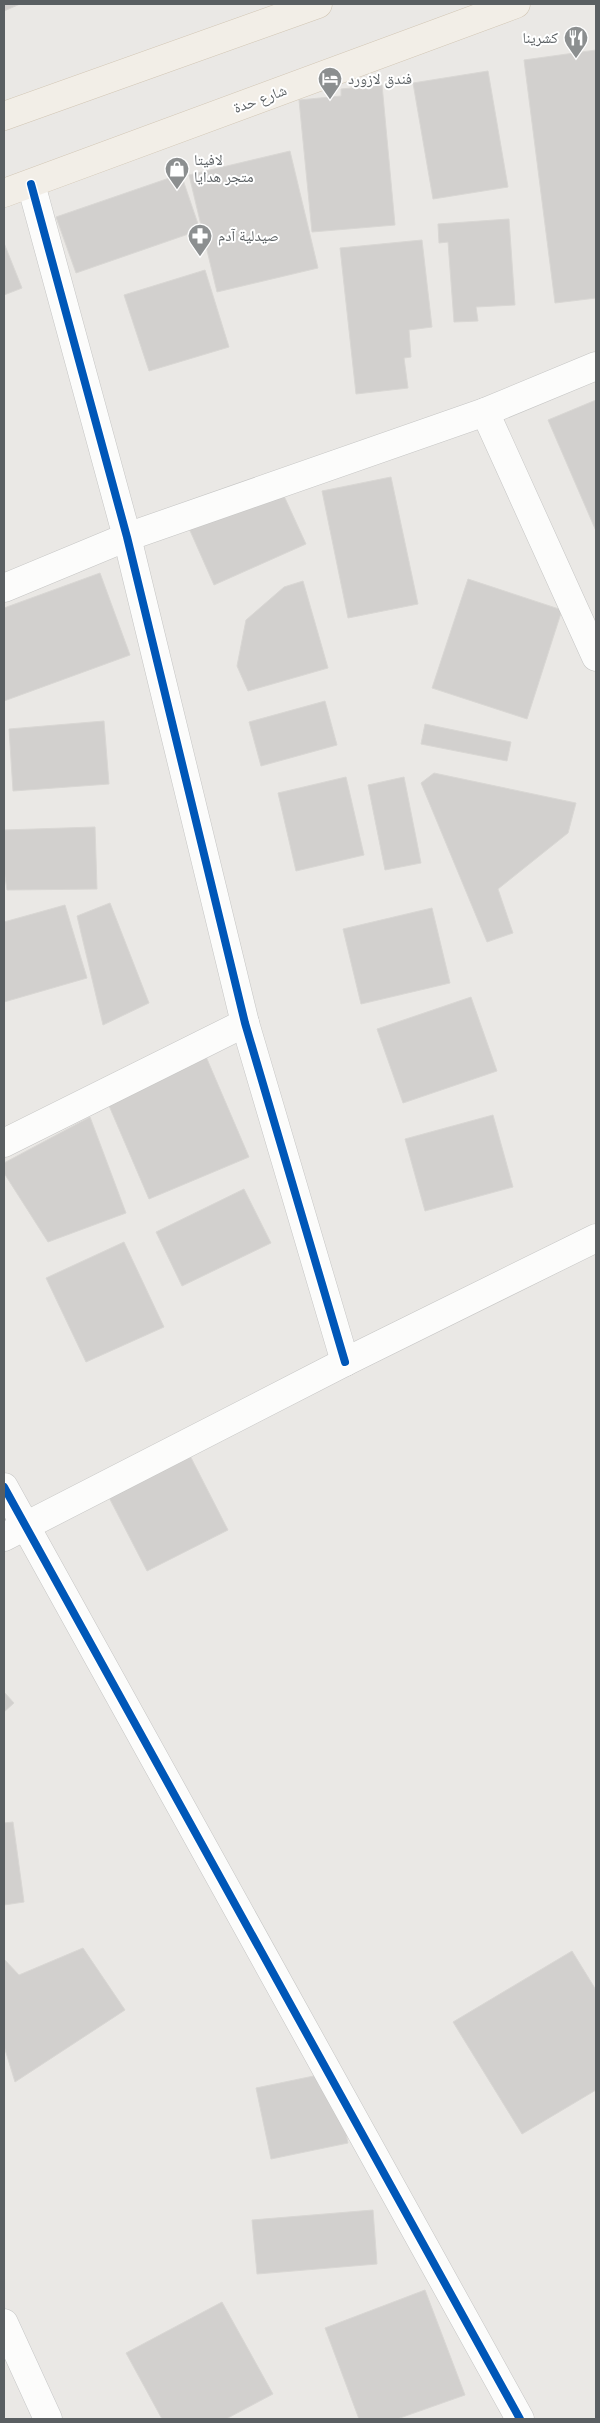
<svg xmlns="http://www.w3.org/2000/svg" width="600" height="2423" viewBox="0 0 600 2423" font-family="'PT Sans','Noto Naskh Arabic',sans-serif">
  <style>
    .building { fill: #d2d0ce; stroke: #d9d7d4 }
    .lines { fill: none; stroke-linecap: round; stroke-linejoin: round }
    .street-casing { stroke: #c5c5c4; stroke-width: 29 }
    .secondary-casing { stroke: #c6c7c7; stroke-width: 29 }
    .primary-casing { stroke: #d1c5b3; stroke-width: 29 }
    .street { stroke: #fcfcfb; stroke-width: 28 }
    .secondary { stroke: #fcfcfb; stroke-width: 28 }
    .primary { stroke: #f2eee7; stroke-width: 28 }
    .cycleway-casing { stroke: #fff; stroke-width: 11 }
    .cycleway { stroke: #0057b8; stroke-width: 8 }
    .labels { text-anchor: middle; stroke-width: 4; stroke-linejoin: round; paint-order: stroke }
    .poi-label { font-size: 15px; fill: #5a5f62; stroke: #fff; text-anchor: start }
    .street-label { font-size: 15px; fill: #5a5f62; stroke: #fff }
  </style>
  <rect width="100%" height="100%" fill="#eae8e5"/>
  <g class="building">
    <polygon points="4,4 20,4 4,11"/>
    <polygon points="596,50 596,298 555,303 524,60"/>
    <polygon points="488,71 508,187 433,199 413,83"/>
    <polygon points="382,85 395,225 312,232 299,100 341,96 341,89"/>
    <polygon points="290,151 318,268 217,292 189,175"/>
    <polygon points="181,174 200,230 76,273 56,217"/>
    <polygon points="509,219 515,305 476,307 478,321 454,322 448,242 439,243 438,224"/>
    <polygon points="422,240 432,327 409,330 411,357 404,358 408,388 356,394 340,248"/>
    <polygon points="4,243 22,288 4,295"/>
    <polygon points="205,270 229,347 149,371 124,295"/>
    <polygon points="596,400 596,531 548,420"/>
    <polygon points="391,477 418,604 348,618 322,491"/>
    <polygon points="279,485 306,544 214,585 188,526"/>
    <polygon points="100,573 130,655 4,701 4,608"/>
    <polygon points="468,579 562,610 527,719 432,688"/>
    <polygon points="303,581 328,668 248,691 237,666 246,620 284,587"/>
    <polygon points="325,701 337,745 261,766 249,722"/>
    <polygon points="104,721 109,784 13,791 9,729"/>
    <polygon points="425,724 511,742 507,761 421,744"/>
    <polygon points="434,773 576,803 568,833 498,889 513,933 487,942 421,783"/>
    <polygon points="346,777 364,855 296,871 278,793"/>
    <polygon points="404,777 421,863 385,870 368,785"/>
    <polygon points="95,827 97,889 7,890 4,870 4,830"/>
    <polygon points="110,903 149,1003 103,1025 77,916"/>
    <polygon points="65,905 87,978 4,1002 4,922"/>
    <polygon points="432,908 450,983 361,1004 343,929"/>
    <polygon points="471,997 497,1071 403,1103 377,1029"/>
    <polygon points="204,1052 249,1157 149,1199 104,1094"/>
    <polygon points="493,1115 513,1187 425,1211 405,1139"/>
    <polygon points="90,1117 126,1213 48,1242 4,1173 4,1163"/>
    <polygon points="244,1189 271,1243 182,1286 156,1232"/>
    <polygon points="124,1242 164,1327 86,1362 46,1278"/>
    <polygon points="182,1440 228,1530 147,1571 101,1482"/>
    <polygon points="4,1692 14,1703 4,1712"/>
    <polygon points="13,1822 24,1902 4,1905 4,1823"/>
    <polygon points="83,1948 125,2010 15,2082 4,2046 4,1959 19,1975"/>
    <polygon points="572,1951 596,1990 596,2090 522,2134 453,2022"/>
    <polygon points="333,2072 348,2143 271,2159 256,2088"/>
    <polygon points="373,2210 377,2264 257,2274 252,2220"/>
    <polygon points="425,2290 465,2395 397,2419 359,2419 325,2328"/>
    <polygon points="222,2302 273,2394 226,2419 162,2419 126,2353"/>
  </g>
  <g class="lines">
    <defs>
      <g id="street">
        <polyline points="31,184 127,537 245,1023 345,1362"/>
        <polyline points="485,412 596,657"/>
        <polyline points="4,588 127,537 485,412 596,366"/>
        <polyline points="4,1143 245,1023"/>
        <polyline points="4,1487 520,2419"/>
        <polyline points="4,1537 345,1362 596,1238"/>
      </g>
      <polyline id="secondary" points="4,2323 48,2419"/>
      <g id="primary">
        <polyline points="4,116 318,4"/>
        <polyline points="4,193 516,4"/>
      </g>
    </defs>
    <use href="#street" class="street-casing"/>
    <use href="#secondary" class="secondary-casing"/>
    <use href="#primary" class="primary-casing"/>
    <use href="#street" class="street"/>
    <use href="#secondary" class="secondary"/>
    <use href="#primary" class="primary"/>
    <defs>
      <g id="cycleway">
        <polyline points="31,184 127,537 245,1023 345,1362"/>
        <polyline points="4,1487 520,2419"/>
      </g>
    </defs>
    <use href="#cycleway" class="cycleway-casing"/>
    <use href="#cycleway" class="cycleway"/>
  </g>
  <defs>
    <symbol id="restaurant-pin" viewBox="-11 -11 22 30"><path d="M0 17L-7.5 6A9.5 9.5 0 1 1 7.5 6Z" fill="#8c8f90" stroke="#fff"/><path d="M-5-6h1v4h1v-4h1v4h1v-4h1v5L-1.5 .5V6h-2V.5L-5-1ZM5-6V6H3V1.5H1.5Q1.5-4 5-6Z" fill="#fff"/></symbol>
    <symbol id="hotel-pin" viewBox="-11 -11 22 30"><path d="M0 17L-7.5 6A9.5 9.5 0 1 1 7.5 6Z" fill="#8c8f90" stroke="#fff"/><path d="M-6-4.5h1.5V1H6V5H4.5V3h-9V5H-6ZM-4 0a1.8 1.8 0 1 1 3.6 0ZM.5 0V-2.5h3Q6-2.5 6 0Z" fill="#fff"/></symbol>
    <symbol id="shop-pin" viewBox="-11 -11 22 30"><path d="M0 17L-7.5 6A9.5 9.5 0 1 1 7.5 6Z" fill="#8c8f90" stroke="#fff"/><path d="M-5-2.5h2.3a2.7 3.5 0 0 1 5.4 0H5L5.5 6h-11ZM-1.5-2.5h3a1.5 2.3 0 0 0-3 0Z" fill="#fff"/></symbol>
    <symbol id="pharmacy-pin" viewBox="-11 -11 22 30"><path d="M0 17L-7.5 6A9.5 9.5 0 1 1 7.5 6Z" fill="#8c8f90" stroke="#fff"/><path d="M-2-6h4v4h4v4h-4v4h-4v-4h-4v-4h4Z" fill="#fff"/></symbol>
  </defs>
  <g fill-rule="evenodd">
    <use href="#restaurant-pin" x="562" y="24" width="28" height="38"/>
    <use href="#hotel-pin" x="316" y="65" width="28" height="38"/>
    <use href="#shop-pin" x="163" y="155" width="28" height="38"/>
    <use href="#pharmacy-pin" x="186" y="222" width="28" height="38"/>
  </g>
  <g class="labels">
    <g class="poi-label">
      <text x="558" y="43" text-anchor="end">كشرينا</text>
      <text x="348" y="84">فندق لازورد</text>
      <text x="194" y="165">لافيتا<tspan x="194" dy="17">متجر هدايا</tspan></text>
      <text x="218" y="241">صيدلية آدم</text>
    </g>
    <g class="street-label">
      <text transform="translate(260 99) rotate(-20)" y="5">شارع حدة</text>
    </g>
  </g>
  <rect width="600" height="2423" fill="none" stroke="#5a5f62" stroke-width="10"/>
</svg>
